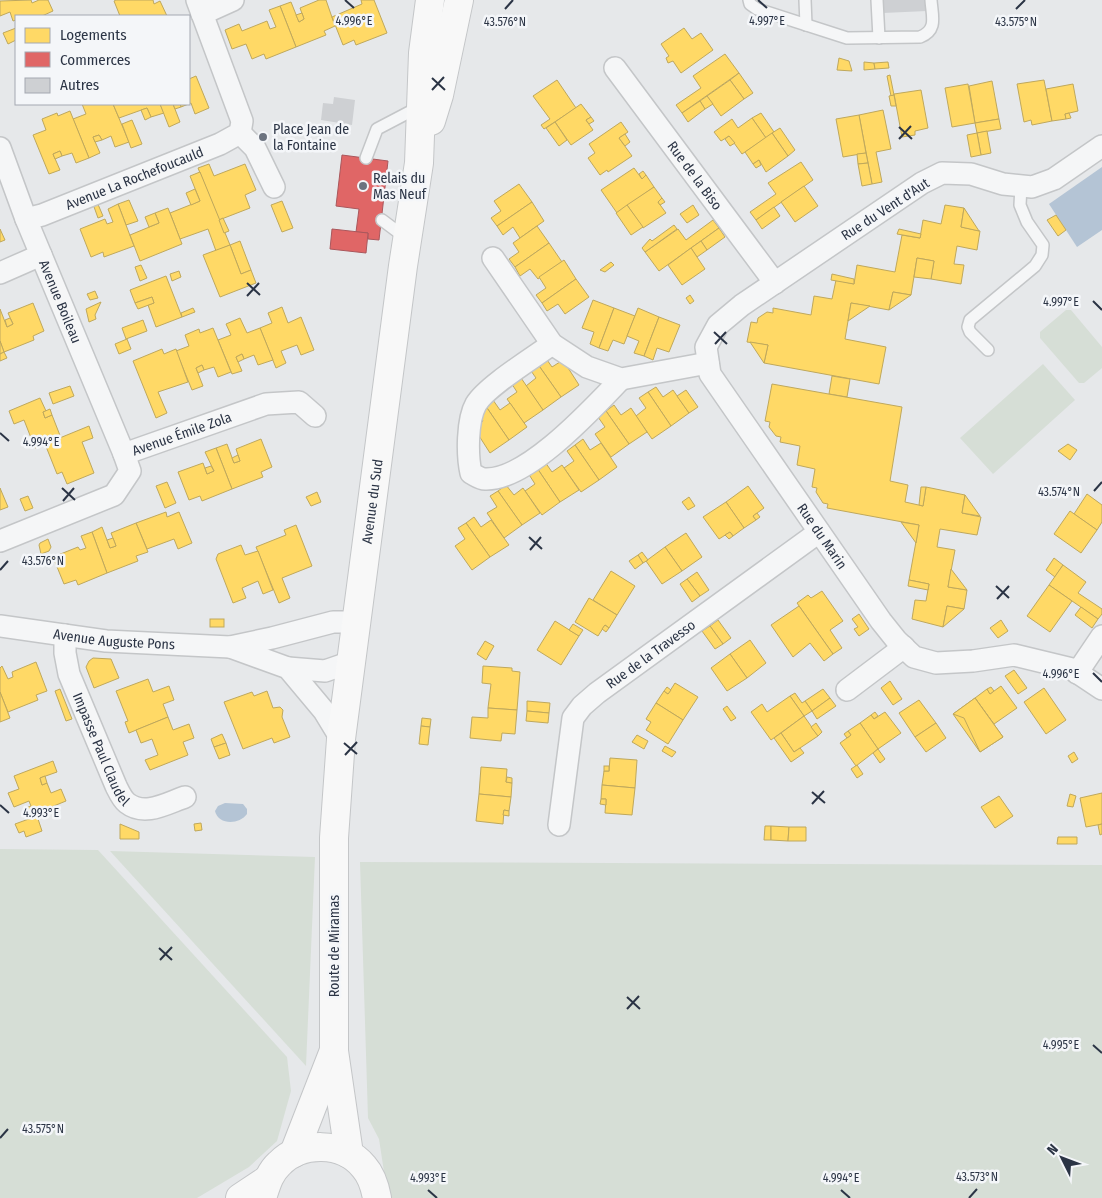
<svg xmlns="http://www.w3.org/2000/svg" width="1102" height="1198" viewBox="0 0 1102 1198" font-family="'Fira Sans Condensed',sans-serif">
  <style>
    .green { fill: #d6ded6 }
    .water { fill: #b4c4d5 }
    .homes { fill: #ffd966; stroke: #bfa85c }
    .shops { fill: #e06666; stroke: #aa575c }
    .building { fill: #ced0d3 }
    .lines { fill: none; stroke-linecap: round; stroke-linejoin: round }
    .lane-casing { stroke: #c4c6c8; stroke-width: 14 }
    .street-casing { stroke: #c4c6c8; stroke-width: 24 }
    .secondary-casing { stroke: #c4c6c8; stroke-width: 30 }
    .lane { stroke: #f5f6f7; stroke-width: 11 }
    .street { stroke: #f5f6f7; stroke-width: 21 }
    .secondary { stroke: #f8f8f8; stroke-width: 28 }
    .ticks { fill: none; stroke: #2b3445; stroke-width: 2 }
    .poi-dot { fill: #6c737f; stroke: #f4f6f9; stroke-width: 2 }
    .labels { text-anchor: middle; stroke-width: 5; stroke-linejoin: round; paint-order: stroke }
    .poi-label { font-size: 14px; fill: #2b3445; stroke: #f4f6f9; text-anchor: start }
    .street-label { font-size: 14px; fill: #2b3445; stroke: #f4f6f9 }
    .ticks-label { font-size: 12px; text-anchor: middle; fill: #2b3445; stroke: #f4f6f9; stroke-width: 5; stroke-linejoin: round; paint-order: stroke }
  </style>
  <rect width="100%" height="100%" fill="#e6e8ea"/>
  <g class="green">
    <polygon points="1066,310 1071,310 1102,347 1102,368 1084,383 1079,383 1040,338 1040,332"/>
    <polygon points="1043,364 1075,400 993,474 960,438"/>
    <polygon points="0,849 98,850 287,1057 291,1091 277,1141 249,1167 197,1198 0,1198"/>
    <polygon points="110,851 315,857 306,1066"/>
    <polygon points="360,862 1102,865 1102,1198 388,1198 379,1139 368,1118"/>
  </g>
  <g class="water">
    <polygon points="1102,167 1102,230 1077,247 1049,204"/>
    <path d="M225,803l18,1 4,5v5c-8,11 -29,11 -32,-3l3,-5z"/>
  </g>
  <g class="homes">
    <polygon points="31,0 32,3 39,0 48,0 53,11 42,16 16,16 16,20 13,21 10,12 0,16 0,1"/>
    <polygon points="116,0 153,0 154,4 160,1 167,16 120,16 114,1"/>
    <polygon points="319,0 326,0 335,26 324,31 326,35 296,47 280,6 291,2 299,22 304,19 300,8"/>
    <polygon points="361,0 374,0 387,33 356,45 354,40 343,45 332,17 362,4"/>
    <polygon points="280,6 296,47 266,59 264,54 252,59 246,44 232,49 225,30 239,24 242,31 267,21 270,29 276,27 269,10"/>
    <polygon points="302,13 304,19 299,22 296,15"/>
    <polygon points="16,28 16,40 8,44 3,33"/>
    <polygon points="684,28 692,39 701,33 713,50 681,73 673,61 668,63 666,58 669,56 661,44"/>
    <polygon points="725,54 739,73 682,113 676,105 701,88 693,76"/>
    <polygon points="839,58 849,61 852,71 837,70"/>
    <polygon points="864,62 874,63 875,69 864,70"/>
    <polygon points="888,62 889,68 875,69 874,63"/>
    <polygon points="739,73 753,93 744,99 730,80"/>
    <polygon points="890,75 894,95 891,96 887,76"/>
    <polygon points="196,76 209,108 195,114 191,103 181,107 180,104 189,104 189,79"/>
    <polygon points="557,80 576,108 544,129 541,125 550,119 533,96"/>
    <polygon points="730,80 744,99 721,116 707,96"/>
    <polygon points="1044,80 1052,121 1032,125 1031,120 1024,122 1017,84"/>
    <polygon points="992,81 999,119 975,123 969,86"/>
    <polygon points="968,84 975,123 952,127 945,88"/>
    <polygon points="1073,84 1078,111 1065,114 1066,119 1052,121 1046,89"/>
    <polygon points="921,90 928,128 915,131 915,135 902,137 894,94"/>
    <polygon points="894,95 896,106 891,106 889,96"/>
    <polygon points="707,96 713,104 705,109 700,101"/>
    <polygon points="700,101 705,109 688,122 682,113"/>
    <polygon points="82,104 113,104 129,142 115,147 111,136 102,140 99,135 93,137 100,153 89,158 73,119 86,114"/>
    <polygon points="113,104 160,104 164,113 151,117 147,108 119,118"/>
    <polygon points="160,104 174,104 173,104 180,122 169,127"/>
    <polygon points="173,104 180,104 181,107 175,109"/>
    <polygon points="581,104 591,117 586,120 593,130 571,145 555,122"/>
    <polygon points="147,108 151,117 145,120 141,110"/>
    <polygon points="883,110 891,149 876,152 882,182 872,184 859,115"/>
    <polygon points="70,111 89,158 76,163 72,153 62,156 60,151 53,154 60,170 49,174 33,135 46,130 42,119 57,113 58,116"/>
    <polygon points="761,113 774,132 766,138 752,118"/>
    <polygon points="1069,113 1071,118 1066,119 1065,114"/>
    <polygon points="859,115 866,153 843,157 836,119"/>
    <polygon points="591,117 594,121 589,124 586,120"/>
    <polygon points="752,118 766,138 742,154 729,136 721,141 714,132 732,119 738,128"/>
    <polygon points="999,119 1001,129 977,133 975,123"/>
    <polygon points="132,120 142,144 131,148 122,124"/>
    <polygon points="555,122 567,140 559,146 546,128"/>
    <polygon points="621,122 628,132 619,138 632,156 608,172 607,170 600,175 588,158 595,153 589,144"/>
    <polygon points="780,128 795,150 788,156 772,133"/>
    <polygon points="987,131 991,153 981,155 977,133"/>
    <polygon points="772,133 788,156 766,172 759,160 753,164 745,152"/>
    <polygon points="977,133 981,155 971,157 967,135"/>
    <polygon points="625,134 630,142 625,146 619,138"/>
    <polygon points="99,135 102,140 95,142 93,137"/>
    <polygon points="729,136 735,143 730,146 725,139"/>
    <polygon points="60,151 62,156 55,159 53,154"/>
    <polygon points="866,153 868,163 858,164 857,154"/>
    <polygon points="759,160 761,165 756,168 753,164"/>
    <polygon points="801,162 813,180 756,220 750,212 776,194 768,183"/>
    <polygon points="868,163 872,184 862,186 858,164"/>
    <polygon points="209,164 214,176 245,164 256,190 245,195 250,208 219,220 198,168"/>
    <polygon points="634,168 642,179 646,175 654,187 617,213 601,190"/>
    <polygon points="643,171 646,175 642,179 639,174"/>
    <polygon points="200,172 230,245 216,251 208,229 180,239 170,213 200,201 190,176"/>
    <polygon points="519,184 532,202 497,226 491,218 501,211 494,201"/>
    <polygon points="804,186 818,206 795,222 781,202"/>
    <polygon points="654,187 662,198 658,202 666,213 643,228 627,205"/>
    <polygon points="195,189 200,201 191,205 186,193"/>
    <polygon points="662,198 665,202 660,205 658,202"/>
    <polygon points="129,200 138,221 126,225 118,204"/>
    <polygon points="282,201 293,228 282,232 271,205"/>
    <polygon points="97,202 103,216 98,218 93,204"/>
    <polygon points="532,202 544,221 520,238 513,227 503,235 497,226"/>
    <polygon points="118,204 134,246 104,257 103,252 91,257 80,229 105,219 107,224 113,222 108,209"/>
    <polygon points="627,205 643,227 631,235 616,213"/>
    <polygon points="693,205 699,215 687,223 680,214"/>
    <polygon points="945,205 964,208 961,227 980,231 977,250 957,246 954,264 964,265 961,284 931,279 934,261 917,258 911,295 893,292 889,310 851,303 845,339 886,347 879,384 764,363 768,345 747,342 751,322 757,323 758,318 767,312 773,313 773,308 811,315 814,296 832,299 836,280 854,284 857,265 895,272 902,235 920,238 923,220 941,224"/>
    <polygon points="774,207 780,216 762,229 756,220"/>
    <polygon points="168,208 182,244 140,261 130,235 159,223 155,213"/>
    <polygon points="964,208 979,231 961,227"/>
    <polygon points="155,213 159,223 149,227 145,217"/>
    <polygon points="1056,215 1066,230 1058,236 1047,220"/>
    <polygon points="223,218 229,231 224,233 219,220"/>
    <polygon points="713,220 719,228 659,271 645,252 678,229 686,240"/>
    <polygon points="674,225 677,229 645,252 642,248 650,239 652,241"/>
    <polygon points="537,226 549,243 515,267 509,259 519,252 513,243"/>
    <polygon points="719,228 725,237 707,250 701,241"/>
    <polygon points="0,229 5,240 0,242"/>
    <polygon points="899,229 921,234 920,238 897,234"/>
    <polygon points="240,241 251,270 241,274 230,245"/>
    <polygon points="701,241 707,250 697,257 691,248"/>
    <polygon points="549,243 562,262 538,279 530,269 520,276 515,267"/>
    <polygon points="230,245 241,274 251,270 256,283 220,297 203,255"/>
    <polygon points="691,248 705,269 682,285 668,265"/>
    <polygon points="917,258 934,261 931,279 914,277"/>
    <polygon points="564,260 576,279 542,303 536,295 546,288 539,277"/>
    <polygon points="611,262 614,265 605,272 600,270"/>
    <polygon points="141,265 147,278 140,281 135,267"/>
    <polygon points="179,271 181,277 172,281 170,274"/>
    <polygon points="832,274 854,279 854,284 831,280"/>
    <polygon points="166,276 182,317 156,327 148,305 154,303 152,297 135,303 130,290"/>
    <polygon points="576,279 589,297 565,314 558,304 547,311 542,303"/>
    <polygon points="95,291 98,298 90,300 87,294"/>
    <polygon points="893,292 911,295 889,310"/>
    <polygon points="690,295 694,301 690,304 686,298"/>
    <polygon points="152,297 154,303 138,309 135,303"/>
    <polygon points="593,300 614,308 599,348 590,344 594,332 582,328"/>
    <polygon points="101,302 95,315 96,319 89,322 86,309"/>
    <polygon points="33,303 44,331 33,336 34,340 4,352 0,341 0,309 7,327 13,324 8,313"/>
    <polygon points="851,303 870,306 848,321"/>
    <polygon points="282,307 288,323 301,317 314,350 301,355 297,345 281,351 286,363 276,368 260,328 272,323 268,313"/>
    <polygon points="193,308 195,312 182,317 181,313"/>
    <polygon points="614,308 635,316 624,344 613,340 608,351 599,348"/>
    <polygon points="638,308 659,317 644,356 634,353 639,341 627,336"/>
    <polygon points="659,317 680,325 669,352 657,348 653,360 644,356"/>
    <polygon points="10,318 13,324 7,327 5,320"/>
    <polygon points="240,318 247,333 260,328 273,360 258,365 254,355 244,359 242,354 236,357 242,371 232,374 218,340 231,335 226,324"/>
    <polygon points="143,320 147,331 126,339 122,328"/>
    <polygon points="213,328 231,372 218,377 214,367 204,370 202,365 196,368 203,386 192,390 176,351 189,346 185,335 199,329 200,333"/>
    <polygon points="127,339 131,349 119,354 115,344"/>
    <polygon points="0,341 4,352 0,354"/>
    <polygon points="750,342 768,345 764,363"/>
    <polygon points="162,349 164,354 176,349 188,382 158,392 167,413 156,418 133,361"/>
    <polygon points="4,352 7,358 0,361 0,354"/>
    <polygon points="242,354 244,359 238,362 236,357"/>
    <polygon points="545,357 552,367 563,360 579,385 561,397 537,363"/>
    <polygon points="537,363 561,397 543,410 526,386 536,378 529,368"/>
    <polygon points="202,365 204,370 198,373 196,368"/>
    <polygon points="519,375 543,410 524,423 507,399 517,392 510,381"/>
    <polygon points="832,376 850,379 847,397 829,394"/>
    <polygon points="772,384 902,407 890,481 908,485 905,502 923,506 926,487 965,495 962,513 981,517 977,535 940,529 937,547 955,550 948,587 967,590 964,609 947,606 943,627 912,619 915,600 926,601 929,584 909,580 919,525 827,508 828,504 823,503 816,492 817,488 812,487 815,469 797,465 800,446 780,442 781,437 776,436 769,427 770,422 765,421"/>
    <polygon points="70,386 74,396 53,404 49,393"/>
    <polygon points="656,387 663,397 673,390 689,413 671,426 648,392"/>
    <polygon points="686,390 698,407 689,413 677,396"/>
    <polygon points="648,392 671,426 652,439 636,416 646,408 639,398"/>
    <polygon points="40,398 46,411 43,412 45,418 52,415 61,438 35,448 24,420 14,424 9,411"/>
    <polygon points="493,400 500,410 510,403 527,427 509,440 485,405"/>
    <polygon points="485,405 509,440 490,453 474,428 483,421 476,411"/>
    <polygon points="614,405 621,415 631,408 647,432 629,444 606,411"/>
    <polygon points="50,409 52,415 45,418 43,412"/>
    <polygon points="606,411 629,444 611,457 595,434 605,427 598,417"/>
    <polygon points="89,426 93,438 82,442 94,473 67,484 62,472 57,474 45,444"/>
    <polygon points="261,439 272,467 261,472 263,477 232,489 216,448 227,444 234,463 240,461 236,449"/>
    <polygon points="583,439 590,450 601,443 617,467 599,480 575,445"/>
    <polygon points="1068,444 1077,450 1070,460 1058,451"/>
    <polygon points="575,445 599,480 581,492 564,468 574,461 567,451"/>
    <polygon points="216,448 232,489 202,501 200,496 189,500 178,472 203,463 207,474 214,471 205,452"/>
    <polygon points="238,455 240,461 234,463 232,458"/>
    <polygon points="545,462 552,472 562,465 579,490 560,502 537,468"/>
    <polygon points="211,466 214,471 207,474 205,468"/>
    <polygon points="537,468 560,502 542,515 525,491 535,484 528,473"/>
    <polygon points="167,482 176,503 165,508 156,486"/>
    <polygon points="506,485 514,495 523,488 540,513 522,525 498,491"/>
    <polygon points="748,486 764,508 753,516 756,520 744,528 726,502"/>
    <polygon points="921,487 926,487 923,506 919,505"/>
    <polygon points="0,488 8,507 0,510"/>
    <polygon points="498,491 522,525 504,538 487,513 497,507 490,496"/>
    <polygon points="317,492 321,502 311,506 306,497"/>
    <polygon points="1087,494 1102,505 1102,522 1097,530 1074,514"/>
    <polygon points="965,495 980,516 962,513"/>
    <polygon points="28,496 33,508 25,511 20,499"/>
    <polygon points="689,497 695,506 688,510 682,502"/>
    <polygon points="726,502 744,528 733,536 730,532 719,539 703,517"/>
    <polygon points="1070,511 1097,530 1081,553 1054,534"/>
    <polygon points="166,512 167,517 179,512 192,543 178,549 174,539 147,549 136,523"/>
    <polygon points="757,513 760,517 756,520 753,516"/>
    <polygon points="474,517 481,527 491,520 509,545 490,557 466,523"/>
    <polygon points="901,522 919,525 916,543"/>
    <polygon points="136,523 148,552 136,556 138,561 107,573 92,532 102,527 110,548 116,546 111,533"/>
    <polygon points="466,523 490,557 472,570 455,546 465,539 458,528"/>
    <polygon points="296,525 312,566 282,578 290,598 279,603 256,547 286,535 284,530"/>
    <polygon points="92,532 107,573 78,585 76,580 64,584 53,557 78,547 80,550 86,548 81,536"/>
    <polygon points="730,532 733,536 729,539 725,535"/>
    <polygon points="686,533 702,557 682,571 665,547"/>
    <polygon points="113,538 116,546 110,548 107,540"/>
    <polygon points="48,539 51,547 49,551 41,554 39,545 40,543"/>
    <polygon points="241,545 245,555 258,551 273,590 263,594 258,581 242,588 246,598 233,603 216,559 218,554"/>
    <polygon points="665,547 682,571 662,584 646,561"/>
    <polygon points="642,552 648,560 643,563 638,555"/>
    <polygon points="638,555 643,563 635,569 629,561"/>
    <polygon points="1054,558 1063,565 1055,577 1046,570"/>
    <polygon points="1063,565 1086,582 1078,593 1102,609 1102,614 1098,619 1049,585"/>
    <polygon points="951,569 967,590 948,587"/>
    <polygon points="611,571 635,586 617,615 593,600"/>
    <polygon points="697,572 709,590 700,596 687,579"/>
    <polygon points="687,579 700,596 692,602 680,584"/>
    <polygon points="909,580 929,584 928,590 908,586"/>
    <polygon points="1049,585 1072,601 1050,632 1027,616"/>
    <polygon points="822,591 843,621 830,630 842,648 833,654 797,603 808,595 811,598"/>
    <polygon points="589,598 617,615 609,628 605,625 598,636 575,622"/>
    <polygon points="799,606 833,654 824,661 810,643 793,657 771,625"/>
    <polygon points="947,606 964,609 943,627"/>
    <polygon points="1081,607 1098,619 1092,628 1075,615"/>
    <polygon points="859,614 869,629 859,636 854,629 858,627 852,619"/>
    <rect x="210" y="619" width="14" height="8"/>
    <polygon points="718,620 731,638 723,644 710,626"/>
    <polygon points="1001,620 1008,631 998,638 990,628"/>
    <polygon points="555,621 579,636 561,665 537,650"/>
    <polygon points="573,624 583,630 579,636 569,630"/>
    <polygon points="605,625 609,628 606,632 602,629"/>
    <polygon points="710,626 723,644 715,649 702,631"/>
    <polygon points="750,640 766,663 747,678 730,654"/>
    <polygon points="485,641 494,646 486,660 477,654"/>
    <polygon points="730,654 747,678 727,691 711,668"/>
    <polygon points="93,658 111,659 119,678 94,688 86,667 89,661"/>
    <polygon points="36,662 47,691 36,695 38,700 8,712 0,692 0,668 2,666 8,679 13,677 12,672"/>
    <polygon points="483,666 512,668 512,671 520,672 517,710 488,708 491,684 482,683"/>
    <polygon points="1014,670 1027,688 1018,694 1005,676"/>
    <polygon points="148,679 153,692 169,686 174,700 163,704 168,717 129,733 125,722 128,721 116,691"/>
    <polygon points="890,681 902,699 893,705 881,688"/>
    <polygon points="675,683 698,697 683,720 656,703 664,691 668,694"/>
    <polygon points="1001,686 1017,708 994,724 975,698 987,689 990,694"/>
    <polygon points="667,687 671,690 668,694 664,691"/>
    <polygon points="991,687 994,691 990,694 987,689"/>
    <polygon points="1044,688 1066,720 1046,734 1024,702"/>
    <polygon points="60,689 72,719 66,721 55,691"/>
    <polygon points="823,689 830,698 812,711 805,701"/>
    <polygon points="267,691 273,708 280,707 283,710 282,717 290,737 274,743 272,738 243,749 224,702 252,692 254,696"/>
    <polygon points="0,692 10,718 0,722"/>
    <polygon points="795,693 802,703 805,701 812,711 804,716 790,696"/>
    <polygon points="790,696 804,716 771,740 751,712 762,704 767,712"/>
    <polygon points="830,698 836,706 817,719 812,711"/>
    <polygon points="975,698 1003,737 980,752 953,714"/>
    <polygon points="975,698 1003,737 980,752 964,718 953,714"/>
    <polygon points="919,700 936,723 915,737 899,713"/>
    <polygon points="527,701 550,703 549,713 527,711"/>
    <polygon points="656,703 683,720 668,744 646,730 651,722 646,719"/>
    <polygon points="727,706 736,718 731,721 723,709"/>
    <polygon points="488,708 517,710 515,734 502,733 501,741 470,738 472,717 488,718"/>
    <polygon points="527,711 549,713 548,723 526,721"/>
    <polygon points="875,712 878,716 874,719 871,715"/>
    <polygon points="885,712 901,733 878,749 860,723 871,715 874,719"/>
    <polygon points="804,716 818,736 794,752 781,733"/>
    <polygon points="168,717 173,730 189,724 194,738 183,742 188,755 150,770 145,760 158,755 152,739 141,743 136,730"/>
    <polygon points="422,718 431,719 430,727 421,726"/>
    <polygon points="816,723 822,732 818,736 811,727"/>
    <polygon points="860,723 878,749 856,766 840,743 851,735 848,731"/>
    <polygon points="936,723 946,738 926,752 915,737"/>
    <polygon points="421,726 430,727 428,745 419,744"/>
    <polygon points="848,731 851,735 847,738 844,734"/>
    <polygon points="781,733 794,752 800,748 804,753 791,762 774,738"/>
    <polygon points="222,734 226,743 214,747 211,739"/>
    <polygon points="637,735 648,741 644,749 632,742"/>
    <polygon points="226,743 230,755 219,759 214,747"/>
    <polygon points="665,746 676,752 672,757 662,751"/>
    <polygon points="878,749 885,759 880,763 873,753"/>
    <polygon points="1074,752 1078,759 1072,763 1068,756"/>
    <polygon points="610,758 637,760 635,788 602,785 604,771 609,771"/>
    <polygon points="53,761 57,772 40,778 42,785 47,783 51,793 61,789 66,801 34,814 29,801 14,807 8,793 19,789 14,776"/>
    <polygon points="857,765 863,774 857,778 851,769"/>
    <rect x="604" y="766" width="5" height="5"/>
    <polygon points="481,767 507,769 506,782 512,783 511,797 479,794"/>
    <polygon points="45,776 47,783 42,785 40,778"/>
    <polygon points="507,777 512,778 512,783 506,782"/>
    <polygon points="602,785 635,788 632,815 605,813 606,799 601,799"/>
    <polygon points="1102,793 1102,824 1086,827 1080,798"/>
    <polygon points="479,794 511,797 509,811 504,810 503,824 476,821"/>
    <polygon points="1070,794 1076,796 1073,807 1067,806"/>
    <polygon points="999,796 1013,816 995,828 981,807"/>
    <polygon points="601,799 606,799 606,805 600,804"/>
    <polygon points="31,806 34,814 29,816 26,808"/>
    <polygon points="504,810 509,811 509,816 503,815"/>
    <polygon points="37,816 42,831 26,837 24,831 19,833 15,824"/>
    <polygon points="201,823 202,830 195,831 194,824"/>
    <polygon points="120,824 139,832 139,839 120,839"/>
    <polygon points="1102,824 1102,834 1100,835 1098,825"/>
    <polygon points="765,826 771,826 771,840 764,840"/>
    <polygon points="771,826 789,827 788,841 771,840"/>
    <polygon points="789,827 806,827 806,841 788,841"/>
    <polygon points="1058,837 1077,837 1077,844 1057,844"/>
  </g>
  <g class="shops">
    <polygon points="342,155 388,161 379,240 368,239 368,233 356,232 359,209 336,206"/>
    <polygon points="332,229 368,233 366,253 330,249"/>
  </g>
  <g class="building">
    <polygon points="883,0 926,0 927,11 883,13"/>
    <polygon points="334,97 355,100 352,125 321,120 323,103 333,104"/>
  </g>
  <g class="lines">
    <defs>
      <g id="lane">
        <path d="M749,0l1,4 7,5 90,29 73,-1c18,-7 12,-21 11,-37"/>
        <polyline points="805,0 806,25"/>
        <polyline points="877,0 879,38"/>
        <polyline points="366,158 377,129 419,107"/>
        <polyline points="382,220 406,238"/>
        <polyline points="988,350 970,332 968,327 970,320 1035,266 1042,255 1043,245 1027,222 1020,205 1021,186"/>
      </g>
      <g id="street">
        <polyline points="202,14 233,0"/>
        <path id="s1" d="M615,68l160,215"/>
        <polyline points="240,133 255,148 274,187"/>
        <path id="s2" d="M1102,146l-48,33 -22,8 -29,-3 -32,-10 -29,-1 -20,10 -180,122 -24,20 -12,22 4,27 171,247 16,20 17,16 22,6 37,-2 41,-6 58,14 30,20"/>
        <path id="s3" d="M0,148l26,71 98,235"/>
        <path id="s4" d="M26,219l16,-4 178,-71 20,-11 2,-12 -45,-121"/>
        <polyline points="493,258 552,344 587,367 621,379 708,363"/>
        <polyline points="0,273 41,255"/>
        <path d="M552,344c-19,14 -65,42 -76,60 -9,16 -9,51 -5,69 4,2 9,6 14,6 42,2 108,-71 136,-100"/>
        <path id="s5" d="M0,541l114,-46 16,-24 -6,-17 142,-50 33,-2 16,14"/>
        <path id="s6" d="M0,626l106,15 124,6"/>
        <path id="s7" d="M65,635v18l4,21 47,112c3,6 6,13 11,17 18,14 40,0 58,-6"/>
        <polyline points="288,668 325,671 351,662"/>
        <polyline points="1077,673 1102,636"/>
        <polyline points="847,690 904,647"/>
        <polyline points="341,739 324,711 288,668 230,647 272,638 333,622 357,622"/>
        <path id="s8" d="M559,825l14,-107 9,-12 15,-13 222,-161"/>
      </g>
      <g id="secondary">
        <polyline points="431,121 439,95 459,0"/>
        <polyline points="294,1153 333,1053"/>
        <path id="s9" d="M349,1154l-15,-103v-213l7,-99 62,-473 16,-103 4,-110 7,-53"/>
        <polyline points="240,1198 267,1180"/>
        <path d="M262,1198c4,-12 7,-25 17,-34 22,-23 64,-23 85,3 8,9 11,20 13,31"/>
      </g>
    </defs>
    <use href="#lane" class="lane-casing"/>
    <use href="#street" class="street-casing"/>
    <use href="#secondary" class="secondary-casing"/>
    <use href="#lane" class="lane"/>
    <use href="#street" class="street"/>
    <use href="#secondary" class="secondary"/>
  </g>
  <path class="ticks" d="M345,0l9,8M758,0l9,8M505,9l8,-9M1016,9l9,-9M432,78l13,12M432,90l12,-13M899,127l13,12M899,139l12,-13M247,283l13,12M247,296l12,-13M1093,301l9,9M714,332l13,12M715,344l11,-12M0,433l9,8M62,488l13,12M1094,491l8,-9M63,501l11,-13M529,537l13,12M530,550l11,-13M0,570l8,-9M996,586l13,12M997,599l12,-13M1093,673l9,9M344,743l13,11M345,755l12,-13M812,792l13,11M812,804l12,-13M0,805l9,8M159,948l13,12M160,960l12,-13M627,997l13,12M627,1009l12,-13M1093,1045l9,8M0,1138l8,-9M428,1190l9,8M841,1190l9,8M969,1198l8,-9"/>
  <g class="poi-dot">
    <circle cx="263" cy="137" r="5"/>
    <circle cx="363" cy="186" r="5"/>
  </g>
  <g class="labels">
    <g class="poi-label">
      <text x="273" y="134">Place Jean de<tspan x="273" dy="16">la Fontaine</tspan></text>
      <text x="373" y="183">Relais du<tspan x="373" dy="16">Mas Neuf</tspan></text>
    </g>
    <g class="street-label">
      <text dy="5" stroke="none"><textPath href="#s1" startOffset="134">Rue de la Biso</textPath></text>
      <text dy="5" stroke="none"><textPath href="#s4" startOffset="116">Avenue La Rochefoucauld</textPath></text>
      <text transform="translate(885 209) rotate(-33)" y="5">Rue du Vent d'Aut</text>
      <text dy="5" stroke="none"><textPath href="#s3" startOffset="165">Avenue Boileau</textPath></text>
      <text dy="5" stroke="none"><textPath href="#s5" startOffset="231">Avenue Émile Zola</textPath></text>
      <text dy="5" stroke="none"><textPath href="#s9" startOffset="656">Avenue du Sud</textPath></text>
      <text dy="5" stroke="none"><textPath href="#s2" startOffset="694">Rue du Marin</textPath></text>
      <text dy="5" stroke="none"><textPath href="#s6" startOffset="115">Avenue Auguste Pons</textPath></text>
      <text dy="5" stroke="none"><textPath href="#s8" startOffset="209">Rue de la Travesso</textPath></text>
      <text dy="5" stroke="none"><textPath href="#s7" startOffset="121">Impasse Paul Claudel</textPath></text>
      <text transform="translate(334 946) rotate(-90)" y="5">Route de Miramas</text>
    </g>
  </g>
  <g class="ticks-label">
    <text x="354" y="25">4.996°E</text>
    <text x="767" y="25">4.997°E</text>
    <text x="505" y="26">43.576°N</text>
    <text x="1016" y="26">43.575°N</text>
    <text x="1061" y="306">4.997°E</text>
    <text x="41" y="446">4.994°E</text>
    <text x="1059" y="496">43.574°N</text>
    <text x="43" y="565">43.576°N</text>
    <text x="1061" y="678">4.996°E</text>
    <text x="41" y="817">4.993°E</text>
    <text x="1061" y="1049">4.995°E</text>
    <text x="43" y="1133">43.575°N</text>
    <text x="977" y="1181">43.573°N</text>
    <text x="428" y="1182">4.993°E</text>
    <text x="841" y="1182">4.994°E</text>
  </g>
  <rect x="15" y="15" width="175" height="90" fill="#f4f6f9" stroke="#a4a8b1"/>
  <rect x="25" y="28" width="25" height="15" fill="#ffd966" stroke="#a4a8b1"/>
  <text x="60" y="40" font-size="15" fill="#2b3445">Logements</text>
  <rect x="25" y="52" width="25" height="15" fill="#e06666" stroke="#a4a8b1"/>
  <text x="60" y="65" font-size="15" fill="#2b3445">Commerces</text>
  <rect x="25" y="78" width="25" height="15" fill="#ced0d3" stroke="#a4a8b1"/>
  <text x="60" y="90" font-size="15" fill="#2b3445">Autres</text>
  <g transform="translate(1062 1158) rotate(312)" stroke="#f4f6f9" stroke-width="4" paint-order="stroke">
  <path d="M0-4L9 19L0 12L-9 19Z" fill="#2b3445"/>
  <text y="-8" font-size="14" font-weight="bold" text-anchor="middle" fill="#2b3445">N</text>
  </g>
</svg>
